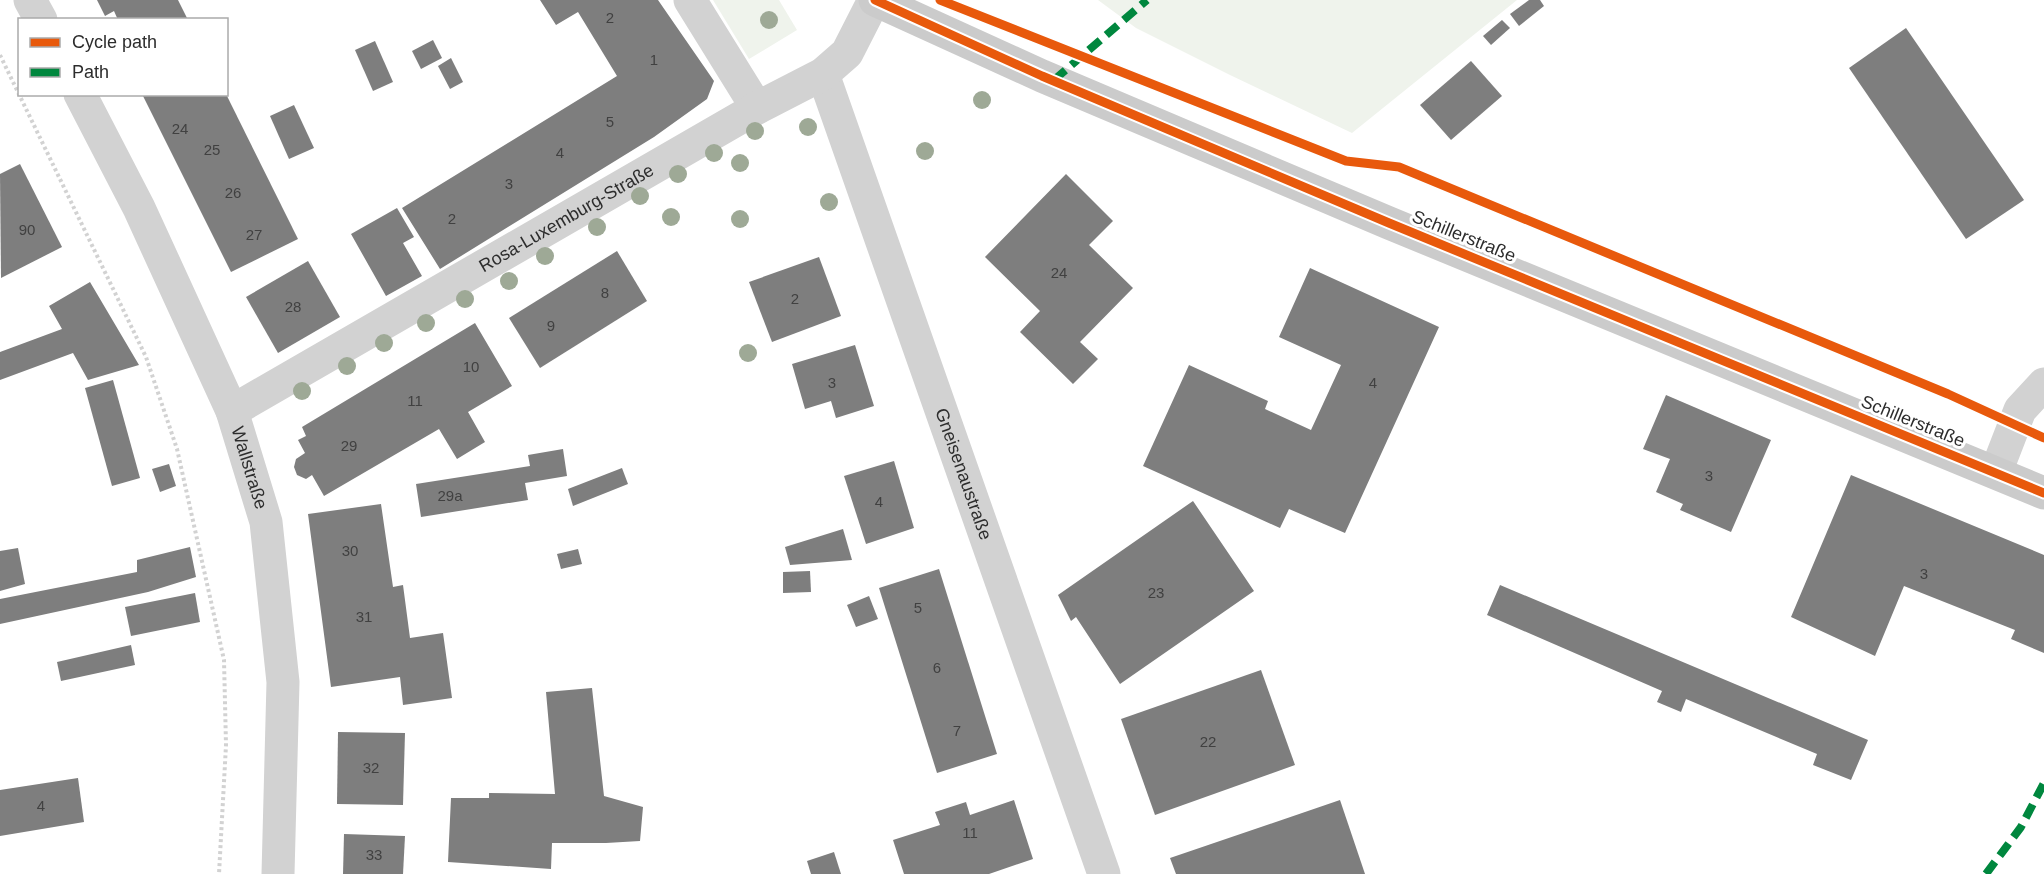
<svg xmlns="http://www.w3.org/2000/svg" width="2044" height="874" viewBox="0 0 2044 874" font-family="Helvetica,sans-serif">
  <style>
    .green { fill: #eff3ec }
    .building { fill: #7e7e7e }
    .lines { fill: none; stroke-linecap: round; stroke-linejoin: round }
    .path { stroke: #d2d2d2; stroke-width: 4; stroke-dasharray: 3 3; stroke-linecap: butt }
    .street { stroke: #d2d2d2; stroke-width: 33 }
    .secondary { stroke: #cbcbcb; stroke-width: 33 }
    .quiet { stroke: #00873e; stroke-width: 8; stroke-dasharray: 15 8; stroke-linecap: butt }
    .cycleway-casing { stroke: #fff; stroke-width: 13 }
    .cycleway { stroke: #e8590c; stroke-width: 9 }
    .tree { fill: #9ea996 }
    .labels { text-anchor: middle; stroke-width: 6; stroke-linejoin: round; paint-order: stroke }
    .number-label { font-size: 15px; fill: #414141 }
    .street-label { font-size: 18px; fill: #2d2d2d; stroke: #fff }
  </style>
  <rect width="100%" height="100%" fill="#fff"/>
  <g class="green">
    <polygon points="713,0 779,0 797,30 749,59"/>
    <polygon points="1098,0 1517,0 1352,133 1230,75 1136,28"/>
  </g>
  <g class="building">
    <polygon points="97,0 178,0 188,20 118,20 114,11 105,16"/>
    <polygon points="540,0 658,0 714,81 707,99 654,137 440,269 402,208 617,76 578,12 556,25"/>
    <polygon points="1529,0 1540,0 1544,6 1519,26 1510,14"/>
    <polygon points="1502,20 1510,28 1491,45 1483,36"/>
    <polygon points="1906,28 2024,200 1966,239 1849,68"/>
    <polygon points="433,40 442,58 421,69 412,51"/>
    <polygon points="375,41 393,82 373,91 355,50"/>
    <polygon points="451,58 463,82 450,89 438,66"/>
    <polygon points="1471,61 1502,96 1451,140 1420,105"/>
    <polygon points="142,94 226,94 298,239 231,272"/>
    <polygon points="294,105 314,148 289,159 270,116"/>
    <polygon points="20,164 62,247 1,278 0,174"/>
    <polygon points="1066,174 1113,221 1089,245 1133,288 1080,342 1098,359 1073,384 1020,332 1040,311 985,257"/>
    <polygon points="397,208 414,237 403,243 422,276 386,296 351,234"/>
    <polygon points="617,251 647,301 540,368 509,318"/>
    <polygon points="819,257 841,316 772,342 749,282"/>
    <polygon points="308,261 340,317 278,353 246,297"/>
    <polygon points="1310,268 1439,327 1345,533 1289,509 1280,528 1143,466 1189,365 1268,401 1265,409 1311,430 1341,365 1279,337"/>
    <polygon points="90,282 139,365 88,380 73,353 0,380 0,352 62,329 49,306"/>
    <polygon points="475,323 512,386 468,412 485,442 457,459 439,429 324,496 312,475 306,479 297,475 294,467 296,459 305,453 298,440 306,436 302,427"/>
    <polygon points="855,345 874,406 836,418 831,401 805,409 792,364"/>
    <polygon points="113,380 140,478 112,486 85,388"/>
    <polygon points="1666,395 1771,440 1731,532 1680,510 1683,504 1656,492 1670,459 1643,449"/>
    <polygon points="563,449 567,476 525,483 528,500 421,517 416,484 530,466 528,455"/>
    <polygon points="894,461 914,528 866,544 844,476"/>
    <polygon points="169,464 176,486 160,492 152,469"/>
    <polygon points="622,468 628,484 573,506 568,489"/>
    <polygon points="1851,475 2044,555 2044,653 2011,639 2015,630 1904,586 1875,656 1791,617"/>
    <polygon points="1193,501 1254,591 1120,684 1076,617 1071,621 1058,595"/>
    <polygon points="381,504 393,587 403,585 410,638 443,633 452,698 403,705 400,677 331,687 308,514"/>
    <polygon points="843,529 852,560 790,565 785,547"/>
    <polygon points="190,547 196,577 148,592 0,624 0,599 137,572 137,560"/>
    <polygon points="18,548 25,584 0,591 0,551"/>
    <polygon points="578,549 582,564 561,569 557,554"/>
    <polygon points="939,569 997,754 937,773 879,588"/>
    <polygon points="810,571 811,592 783,593 783,572"/>
    <polygon points="1500,585 1868,740 1851,780 1813,765 1817,754 1686,699 1681,712 1657,702 1662,691 1487,615"/>
    <polygon points="195,593 200,622 131,636 125,607"/>
    <polygon points="869,596 878,619 856,627 847,605"/>
    <polygon points="131,645 135,665 61,681 57,662"/>
    <polygon points="1261,670 1295,765 1155,815 1121,719"/>
    <polygon points="592,688 604,796 643,807 640,841 606,843 552,843 551,869 448,862 451,798 489,798 489,793 555,794 546,692"/>
    <polygon points="338,732 405,733 403,805 337,804"/>
    <polygon points="78,778 84,822 0,836 0,790"/>
    <polygon points="1014,800 1033,859 989,874 904,874 893,840 940,825 935,812 966,802 970,815"/>
    <polygon points="1340,800 1365,874 1176,874 1170,858"/>
    <polygon points="344,834 405,836 403,874 343,874"/>
    <polygon points="834,852 841,874 811,874 807,861"/>
  </g>
  <g class="lines">
    <polyline class="path" points="0,55 146,357 177,449 224,660 226,745 219,874"/>
    <g class="street">
      <polyline points="30,0 41,20"/>
      <polyline points="690,0 757,108"/>
      <path id="s1" d="M823,74l281,800"/>
      <path id="s2" d="M80,94l59,114 93,203 34,111 17,160 -5,192"/>
      <path id="s3" d="M232,411l525,-303 66,-34 24,-21 27,-53"/>
      <polyline points="1996,472 2020,410 2044,384"/>
    </g>
    <polyline class="secondary" points="875,0 1042,76 1389,223 2044,493"/>
    <g class="quiet">
      <polyline points="1054,80 1147,0"/>
      <polyline points="1986,874 2021,827 2044,783"/>
    </g>
    <defs>
      <g id="cycleway">
        <polyline points="875,0 1042,76 1389,223 2044,493"/>
        <polyline points="940,0 1346,161 1399,167 1948,394 2044,438"/>
      </g>
    </defs>
    <use href="#cycleway" class="cycleway-casing"/>
    <use href="#cycleway" class="cycleway"/>
  </g>
  <g class="tree">
    <circle cx="769" cy="20" r="9"/>
    <circle cx="982" cy="100" r="9"/>
    <circle cx="808" cy="127" r="9"/>
    <circle cx="755" cy="131" r="9"/>
    <circle cx="925" cy="151" r="9"/>
    <circle cx="714" cy="153" r="9"/>
    <circle cx="740" cy="163" r="9"/>
    <circle cx="678" cy="174" r="9"/>
    <circle cx="640" cy="196" r="9"/>
    <circle cx="829" cy="202" r="9"/>
    <circle cx="671" cy="217" r="9"/>
    <circle cx="740" cy="219" r="9"/>
    <circle cx="597" cy="227" r="9"/>
    <circle cx="545" cy="256" r="9"/>
    <circle cx="509" cy="281" r="9"/>
    <circle cx="465" cy="299" r="9"/>
    <circle cx="426" cy="323" r="9"/>
    <circle cx="384" cy="343" r="9"/>
    <circle cx="748" cy="353" r="9"/>
    <circle cx="347" cy="366" r="9"/>
    <circle cx="302" cy="391" r="9"/>
  </g>
  <g class="labels">
    <g class="number-label">
      <text x="610" y="23">2</text>
      <text x="654" y="65">1</text>
      <text x="610" y="127">5</text>
      <text x="180" y="134">24</text>
      <text x="212" y="155">25</text>
      <text x="560" y="158">4</text>
      <text x="509" y="189">3</text>
      <text x="233" y="198">26</text>
      <text x="452" y="224">2</text>
      <text x="27" y="235">90</text>
      <text x="254" y="240">27</text>
      <text x="1059" y="278">24</text>
      <text x="605" y="298">8</text>
      <text x="795" y="304">2</text>
      <text x="293" y="312">28</text>
      <text x="551" y="331">9</text>
      <text x="471" y="372">10</text>
      <text x="832" y="388">3</text>
      <text x="1373" y="388">4</text>
      <text x="415" y="406">11</text>
      <text x="349" y="451">29</text>
      <text x="1709" y="481">3</text>
      <text x="450" y="501">29a</text>
      <text x="879" y="507">4</text>
      <text x="350" y="556">30</text>
      <text x="1924" y="579">3</text>
      <text x="1156" y="598">23</text>
      <text x="918" y="613">5</text>
      <text x="364" y="622">31</text>
      <text x="937" y="673">6</text>
      <text x="957" y="736">7</text>
      <text x="1208" y="747">22</text>
      <text x="371" y="773">32</text>
      <text x="41" y="811">4</text>
      <text x="970" y="838">11</text>
      <text x="374" y="860">33</text>
    </g>
    <g class="street-label">
      <text dy="6" stroke="none"><textPath href="#s3" startOffset="386">Rosa-Luxemburg-Straße</textPath></text>
      <text transform="translate(1464 236) rotate(22)" y="6">Schillerstraße</text>
      <text transform="translate(1913 421) rotate(22)" y="6">Schillerstraße</text>
      <text dy="6" stroke="none"><textPath href="#s2" startOffset="411">Wallstraße</textPath></text>
      <text dy="6" stroke="none"><textPath href="#s1" startOffset="424">Gneisenaustraße</textPath></text>
    </g>
  </g>
  <rect x="18" y="18" width="210" height="78" fill="#ffffff" stroke="#ababab" stroke-width="1.5"/>
  <rect x="30" y="38" width="30" height="9" fill="#e8590c" stroke="#ababab" stroke-width="1.5"/>
  <text x="72" y="48" font-size="18" fill="#2d2d2d">Cycle path</text>
  <rect x="30" y="68" width="30" height="9" fill="#00873e" stroke="#ababab" stroke-width="1.5"/>
  <text x="72" y="78" font-size="18" fill="#2d2d2d">Path</text>
</svg>
